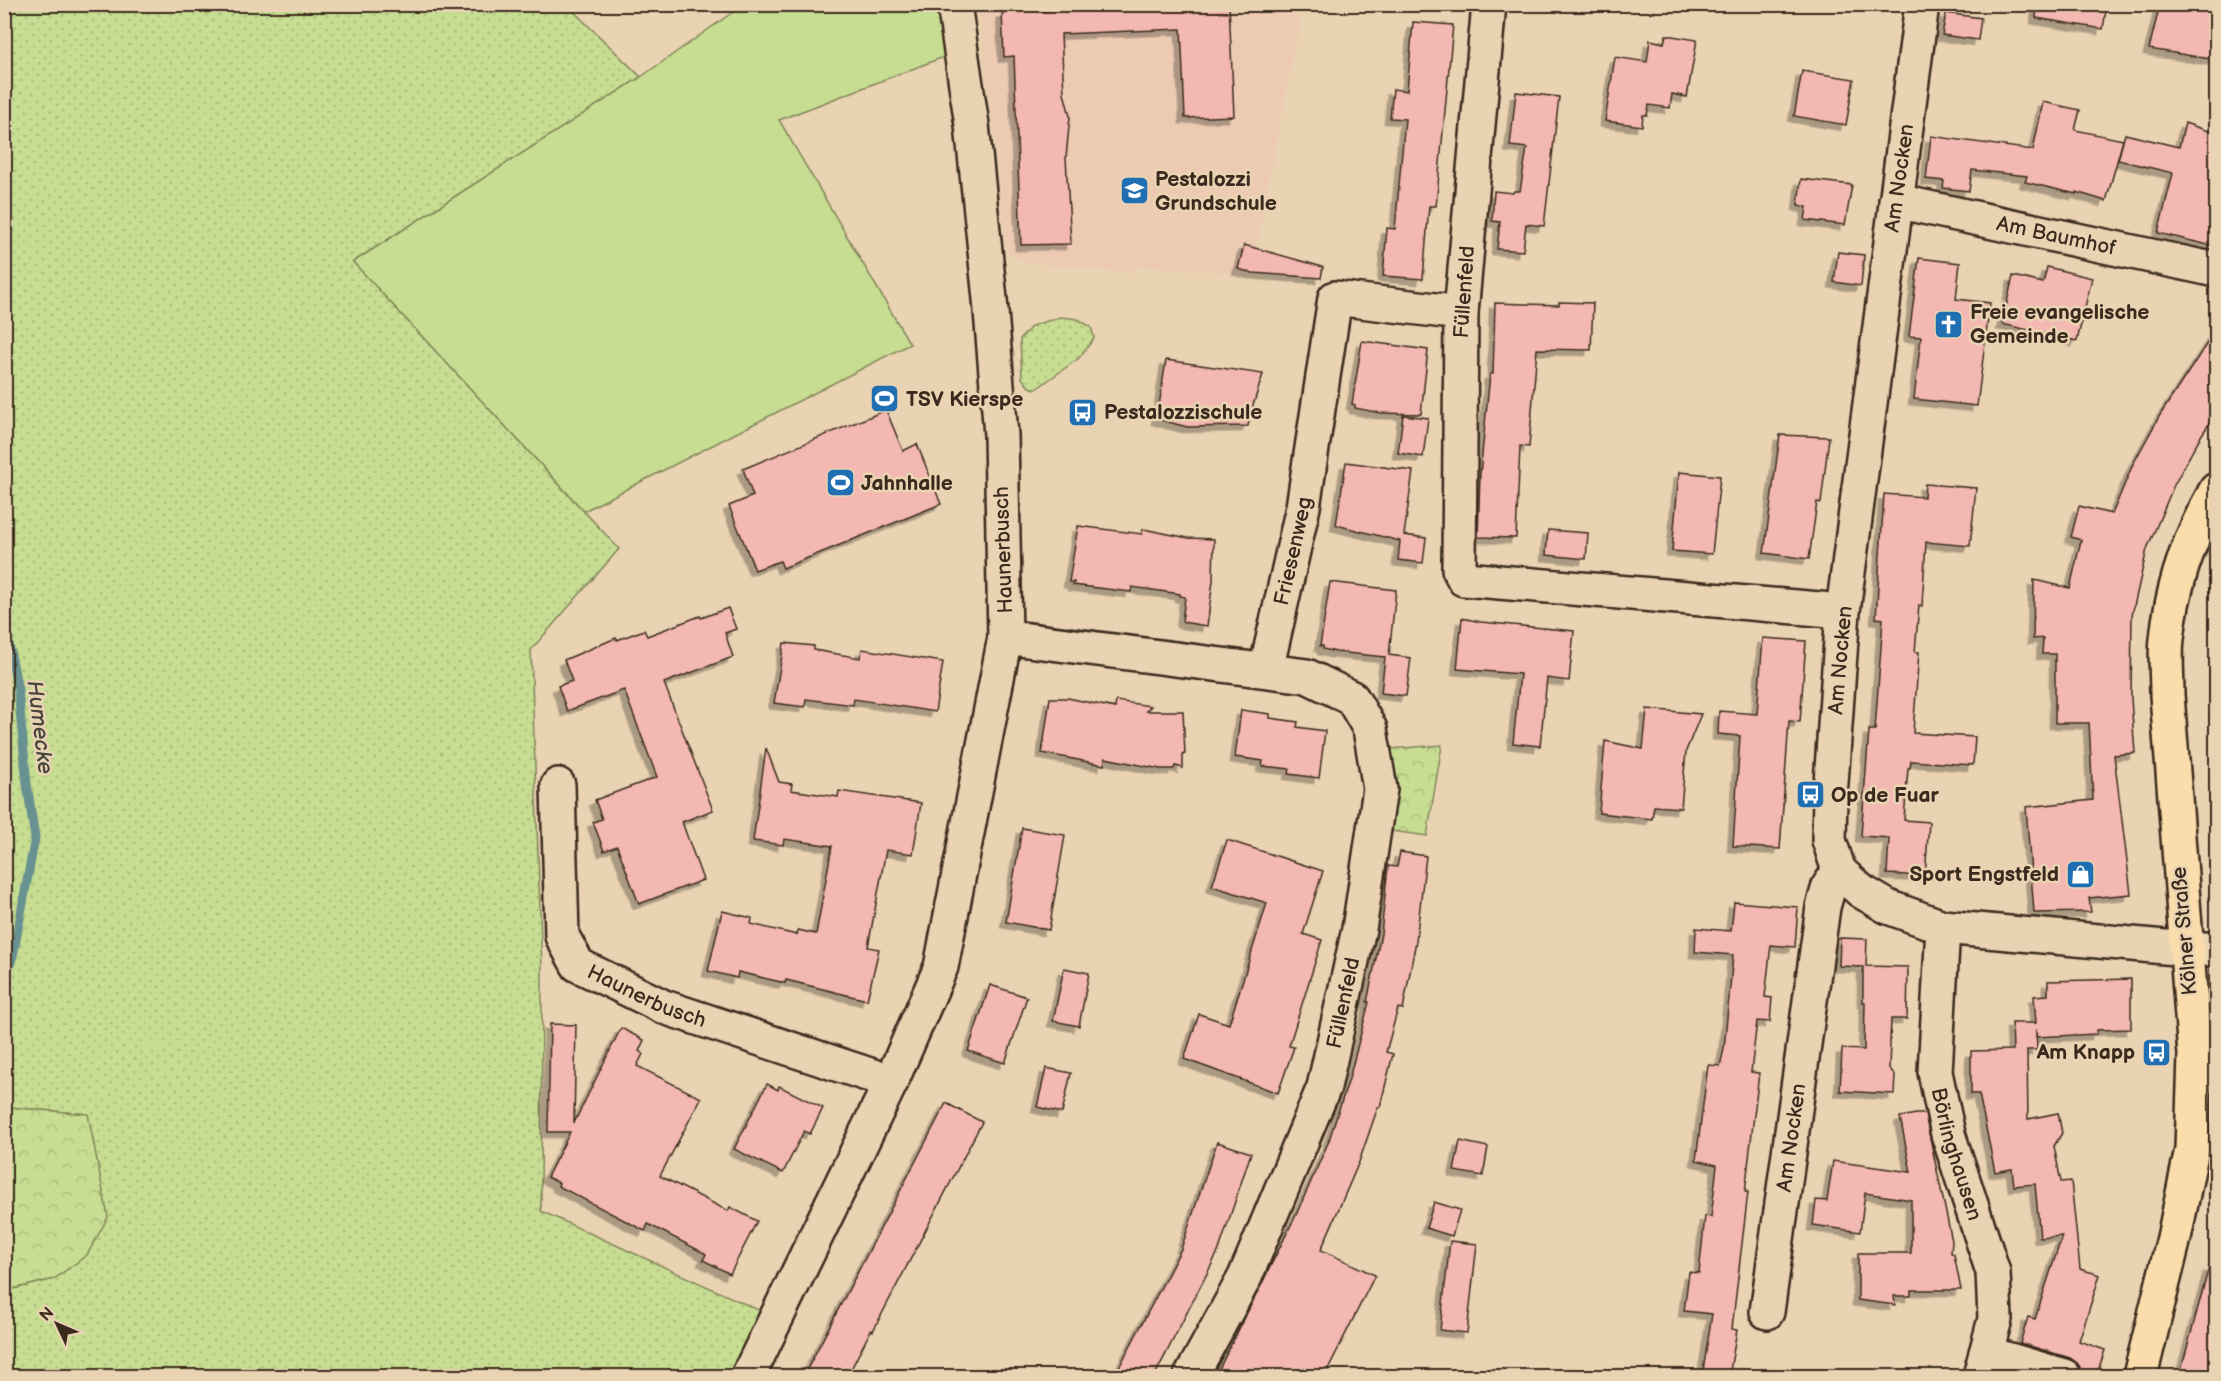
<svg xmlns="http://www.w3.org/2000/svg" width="2221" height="1381" viewBox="0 0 2221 1381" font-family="'Balsamiq Sans',sans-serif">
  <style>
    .built { fill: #eccbb2 }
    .grass { fill: url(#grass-dots); stroke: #818458; stroke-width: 1.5 }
    .forest { fill: url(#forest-crowns); stroke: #818458; stroke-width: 1.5 }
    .garden { fill: #c7dd92; stroke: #818458; stroke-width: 1.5 }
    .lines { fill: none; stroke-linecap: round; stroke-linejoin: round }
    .stream { stroke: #679192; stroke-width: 9 }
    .building { fill: #f3b8b1; stroke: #3b2a1e; stroke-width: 1.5; filter: url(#shadow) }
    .minor-casing { stroke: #3b2a1e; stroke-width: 38 }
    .major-casing { stroke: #3b2a1e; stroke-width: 38 }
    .minor { stroke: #e9d3b2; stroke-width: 33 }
    .major { stroke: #faddab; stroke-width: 33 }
    .labels { text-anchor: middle; stroke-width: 5; stroke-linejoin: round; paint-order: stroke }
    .street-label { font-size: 21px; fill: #3b2a1e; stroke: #e9d3b2 }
    .poi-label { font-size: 21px; font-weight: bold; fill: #3b2a1e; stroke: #e9d3b2; text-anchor: start }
    .water-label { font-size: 22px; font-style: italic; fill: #46443b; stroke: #e9d3b2 }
  </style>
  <defs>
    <pattern id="grass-dots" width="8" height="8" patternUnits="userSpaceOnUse" patternTransform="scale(1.5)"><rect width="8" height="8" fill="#c7dd92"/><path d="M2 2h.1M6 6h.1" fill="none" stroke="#acbe7d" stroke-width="1.8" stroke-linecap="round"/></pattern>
    <pattern id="forest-crowns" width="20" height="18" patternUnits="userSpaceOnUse" patternTransform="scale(1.5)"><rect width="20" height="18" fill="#c7dd92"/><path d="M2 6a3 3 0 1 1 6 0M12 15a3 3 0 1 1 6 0" fill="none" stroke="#acbe7d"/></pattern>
    <filter id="shadow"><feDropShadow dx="-5.5" dy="5.5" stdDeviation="0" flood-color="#0004"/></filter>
  </defs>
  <rect width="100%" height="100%" fill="#e9d3b2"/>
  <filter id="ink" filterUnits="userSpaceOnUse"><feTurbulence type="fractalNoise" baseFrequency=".0167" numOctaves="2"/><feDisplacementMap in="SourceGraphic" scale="12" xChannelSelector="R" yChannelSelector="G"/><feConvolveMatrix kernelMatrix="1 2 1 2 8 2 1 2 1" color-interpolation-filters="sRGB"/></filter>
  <g filter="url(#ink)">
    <polygon class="built" points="975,5 1295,5 1299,25 1251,274 1133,266 1135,270 1130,273 1024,262 1007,251 981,26"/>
    <g class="grass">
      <polygon points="5,5 567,5 641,77 353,262 619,549 531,650 542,971 541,1211 763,1312 731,1376 489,1376 485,1375 479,1376 5,1376 5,1296 13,1289 54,1279 88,1114 5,1107"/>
      <polygon points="1060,317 1078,319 1091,327 1094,338 1079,358 1036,389 1029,387 1022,378 1020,339 1032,326"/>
    </g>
    <g class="forest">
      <polygon points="1442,745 1427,836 1392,831 1396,785 1390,749"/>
      <polygon points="5,1107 88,1114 108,1217 87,1255 54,1279 13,1289 5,1296"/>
    </g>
    <polygon class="garden" points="743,5 939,5 954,53 779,120 910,344 584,511 353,262 641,77"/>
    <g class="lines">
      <polyline class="stream" points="4,546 7,635 18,690 27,784 35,838 13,956 4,982"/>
    </g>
    <g class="building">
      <polygon points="1008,4 1039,4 1041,11 1088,9 1088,4 1229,4 1234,116 1185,118 1181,29 1061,34 1064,93 1070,116 1066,158 1071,244 1021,245 1014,56 1004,57 1002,13 1011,12"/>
      <polygon points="2037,4 2107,4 2103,29 2036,18"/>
      <polygon points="2160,4 2217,4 2217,60 2149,49"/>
      <polygon points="1946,13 1981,18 1978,40 1942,35"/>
      <polygon points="1413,22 1453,25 1436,206 1429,206 1423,279 1383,276 1387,228 1395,229 1405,119 1390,118 1393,89 1407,91"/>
      <polygon points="1666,35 1697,40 1687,97 1672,94 1670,108 1649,105 1647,115 1643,115 1642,126 1605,121 1615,57 1647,62 1650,40 1664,43"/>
      <polygon points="1802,71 1854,79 1846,125 1794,116"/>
      <polygon points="1516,92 1559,97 1544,226 1526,224 1523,251 1497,249 1500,222 1492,221 1494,191 1513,193 1514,191 1520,191 1527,148 1510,146"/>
      <polygon points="2043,102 2080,110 2075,130 2123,140 2106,201 2076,192 2076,194 2025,182 2027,176 1972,170 1969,191 1943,188 1944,181 1926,179 1931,136 2033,150"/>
      <polygon points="2185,123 2217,134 2217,247 2158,233 2173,173 2118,160 2125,134 2179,147"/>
      <polygon points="1801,179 1852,185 1845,225 1805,220 1807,207 1798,205"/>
      <polygon points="1244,245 1323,267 1321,278 1253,273 1238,269"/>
      <polygon points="1838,252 1864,255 1861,286 1834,282"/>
      <polygon points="1919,258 1960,263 1956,299 1990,303 1977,406 1914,399 1921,337 1909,336"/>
      <polygon points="2047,267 2092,278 2077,341 2002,324 2013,276 2043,283"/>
      <polygon points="1559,302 1593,303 1591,350 1537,349 1529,447 1520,446 1516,538 1478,537 1480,474 1490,374 1493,374 1495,303 1559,305"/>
      <polygon points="2217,328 2217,412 2199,439 2174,485 2147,549 2132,615 2131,699 2135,753 2114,755 2131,894 2089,898 2091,912 2034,913 2026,807 2093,800 2089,723 2055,723 2055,654 2042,654 2043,638 2033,639 2034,580 2070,588 2081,540 2071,537 2079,506 2112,514 2133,464 2160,415"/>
      <polygon points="1362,341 1428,350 1421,414 1380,413 1355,408 1355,405 1352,404"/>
      <polygon points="1166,360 1263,374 1250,415 1248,426 1187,427 1157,419"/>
      <polygon points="886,410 903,451 917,444 941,504 783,568 780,561 755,570 729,506 753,496 743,469"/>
      <polygon points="1403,415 1428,418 1423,457 1398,453"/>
      <polygon points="1780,435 1829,437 1821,503 1817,502 1809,559 1764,553"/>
      <polygon points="1346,462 1413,471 1404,535 1426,538 1423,563 1398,560 1400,541 1336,525"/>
      <polygon points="1679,472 1720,476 1712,554 1672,551"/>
      <polygon points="1925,484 1976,488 1970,546 1926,542 1922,606 1919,605 1915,652 1919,652 1913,733 1975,737 1973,765 1911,761 1910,768 1908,768 1904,820 1929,822 1925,876 1887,874 1889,838 1861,836 1869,730 1875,730 1883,619 1876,618 1884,494 1924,497"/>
      <polygon points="1078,526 1142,534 1143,529 1188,538 1214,539 1213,581 1207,626 1182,622 1185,597 1180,596 1180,594 1132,587 1131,592 1073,585 1074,582 1069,582"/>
      <polygon points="1548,530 1588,533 1586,559 1546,555"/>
      <polygon points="1330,582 1396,590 1389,655 1411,658 1406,696 1381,693 1385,657 1336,652 1323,649 1323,646 1320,646"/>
      <polygon points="728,608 736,629 725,633 733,657 664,683 713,810 682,822 703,880 639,904 617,846 604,851 593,822 602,819 595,800 657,777 624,690 567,711 558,686 572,681 564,660 616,638 617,640 644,630 647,636 700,616 701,618"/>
      <polygon points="1462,618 1481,622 1574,631 1569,681 1547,678 1540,746 1513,743 1520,674 1457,669"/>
      <polygon points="1763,638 1806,641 1800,722 1789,721 1780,849 1733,846 1740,736 1718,734 1719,711 1757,714"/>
      <polygon points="784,643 814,646 814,650 860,658 862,649 943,662 935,712 854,699 853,705 806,699 805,707 774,703"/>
      <polygon points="1050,698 1068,698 1115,708 1116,701 1151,706 1146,711 1183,711 1185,754 1183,754 1183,768 1175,766 1174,769 1160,769 1105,758 1104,765 1042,753"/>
      <polygon points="1647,709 1701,714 1686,751 1681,808 1654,806 1652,819 1599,813 1605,741 1643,749"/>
      <polygon points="1241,710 1270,714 1270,718 1298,722 1297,727 1325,731 1319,778 1289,774 1290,769 1262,766 1263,761 1235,757"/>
      <polygon points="766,748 779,782 792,784 791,790 838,797 839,791 921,803 913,854 886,850 868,947 879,949 867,1000 786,980 785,983 738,972 737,978 708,971 722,911 752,918 751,924 797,935 798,930 816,934 832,846 784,839 783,845 753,841"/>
      <polygon points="1022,828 1065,835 1049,930 1006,922"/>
      <polygon points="1227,840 1323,871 1303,934 1322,940 1289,1046 1294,1047 1278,1093 1184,1059 1199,1014 1229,1024 1267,903 1212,886"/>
      <polygon points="1400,852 1426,856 1416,941 1403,1009 1398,1008 1386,1052 1393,1054 1380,1107 1378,1107 1359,1162 1321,1250 1375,1275 1324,1377 1215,1377 1296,1215 1328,1143 1349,1079 1369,1002 1367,1002 1381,934 1388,866 1397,867"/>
      <polygon points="1734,902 1798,907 1795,947 1771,945 1765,997 1772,998 1770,1022 1757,1021 1751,1072 1759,1073 1745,1192 1748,1192 1732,1329 1737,1330 1729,1377 1702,1377 1712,1314 1684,1311 1689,1272 1699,1273 1705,1216 1711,1217 1717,1165 1696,1160 1708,1065 1720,1066 1724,1049 1733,955 1695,952 1696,928 1731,931"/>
      <polygon points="1840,938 1867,939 1866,966 1908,967 1907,1019 1891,1019 1889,1068 1895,1075 1894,1094 1840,1091 1842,1049 1864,1050 1865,1002 1863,1002 1863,967 1839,966"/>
      <polygon points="1064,968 1089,973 1079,1026 1053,1021"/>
      <polygon points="2131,979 2131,1029 2097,1030 2097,1034 2036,1037 2036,1029 2037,1050 2027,1050 2028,1119 2058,1113 2062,1133 2054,1146 2061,1182 2071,1181 2080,1269 2100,1275 2079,1341 2105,1350 2096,1377 2082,1377 2078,1364 2070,1358 2020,1343 2028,1317 2035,1319 2062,1236 2040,1238 2035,1184 2014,1186 2012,1169 1995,1172 1979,1094 1971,1094 1971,1051 2013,1050 2012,1023 2036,1023 2034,996 2048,995 2048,981"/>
      <polygon points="990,985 1027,997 1005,1063 968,1051"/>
      <polygon points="550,1024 576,1025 574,1123 621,1028 644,1040 639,1051 643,1054 637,1066 701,1098 660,1176 728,1211 730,1207 757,1221 730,1274 703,1260 706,1254 648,1224 645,1231 558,1186 559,1183 547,1177 570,1132 548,1132"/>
      <polygon points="1046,1068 1071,1073 1062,1113 1037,1107"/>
      <polygon points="767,1084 778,1090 779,1086 823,1108 810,1134 804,1131 783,1173 734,1149"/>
      <polygon points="946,1103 982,1122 873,1331 871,1330 847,1377 803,1377"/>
      <polygon points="1916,1114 1925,1114 1952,1241 1951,1253 1954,1254 1961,1290 1911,1290 1911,1296 1894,1296 1895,1305 1858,1300 1858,1253 1911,1253 1911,1200 1865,1193 1860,1232 1813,1225 1816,1200 1827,1201 1833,1161 1911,1172 1900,1117"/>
      <polygon points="1460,1141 1488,1147 1483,1176 1454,1171"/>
      <polygon points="1217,1142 1251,1153 1219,1250 1154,1377 1114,1377 1181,1249"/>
      <polygon points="1434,1202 1460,1210 1452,1236 1426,1228"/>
      <polygon points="1450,1241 1477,1244 1467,1333 1440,1330"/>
      <polygon points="2209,1267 2217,1268 2217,1377 2179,1377"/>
    </g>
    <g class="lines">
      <defs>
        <g id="minor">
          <polyline points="1489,4 1461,313 1459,569 1464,579 1843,611"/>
          <polyline points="1922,4 1843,611 1830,797 1829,840 1839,871 1861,891 1888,907 1943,927 2187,949 2216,949"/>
          <path id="s1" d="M1896,201l320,69"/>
          <polyline points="1005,637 1307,676 1352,698 1370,729 1380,789 1359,929 1324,1087 1245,1277 1191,1376"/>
          <path id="s2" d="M1266,670l37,-163 32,-209 126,15"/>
          <path id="s3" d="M558,785l4,151 16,29 86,42 227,75"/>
          <path id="s4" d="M1943,927l-8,145 13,62 45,138 2,47 -15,57"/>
          <path id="s5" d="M1767,1312l56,-405 6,-21 10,-15"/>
          <polyline points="1986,1353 2064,1376"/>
          <polyline points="748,1376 891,1082 941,967 1005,637 1001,435 990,299 972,125 954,4"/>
        </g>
        <path id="major" d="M2140,1376l34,-138 18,-89 3,-94 -28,-360c0,-19 -2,-38 0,-56 5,-54 23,-103 49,-149"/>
      </defs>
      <use href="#minor" class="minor-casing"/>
      <use href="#major" class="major-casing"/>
      <use href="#minor" class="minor"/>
      <use href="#major" class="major"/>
    </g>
  </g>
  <defs>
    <symbol id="school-square" viewBox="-11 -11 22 22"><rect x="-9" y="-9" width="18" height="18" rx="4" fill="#1f6fb2" stroke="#e9d3b2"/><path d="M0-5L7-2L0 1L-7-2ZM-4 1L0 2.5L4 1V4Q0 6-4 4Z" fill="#fff"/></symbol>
    <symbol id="church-square" viewBox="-11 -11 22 22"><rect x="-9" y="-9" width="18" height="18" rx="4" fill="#1f6fb2" stroke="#e9d3b2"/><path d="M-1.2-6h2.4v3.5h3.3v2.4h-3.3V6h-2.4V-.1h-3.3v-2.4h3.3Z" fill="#fff"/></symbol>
    <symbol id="stadium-square" viewBox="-11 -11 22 22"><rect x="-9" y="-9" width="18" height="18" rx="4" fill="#1f6fb2" stroke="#e9d3b2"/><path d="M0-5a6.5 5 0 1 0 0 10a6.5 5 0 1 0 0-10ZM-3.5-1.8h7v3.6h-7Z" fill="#fff"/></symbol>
    <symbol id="bus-square" viewBox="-11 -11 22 22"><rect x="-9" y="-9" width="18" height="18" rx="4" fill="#1f6fb2" stroke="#e9d3b2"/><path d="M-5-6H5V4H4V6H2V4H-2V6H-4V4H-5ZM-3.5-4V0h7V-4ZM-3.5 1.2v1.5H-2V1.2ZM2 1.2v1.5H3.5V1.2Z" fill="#fff"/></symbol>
    <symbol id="shop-square" viewBox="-11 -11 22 22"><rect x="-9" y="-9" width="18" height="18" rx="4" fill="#1f6fb2" stroke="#e9d3b2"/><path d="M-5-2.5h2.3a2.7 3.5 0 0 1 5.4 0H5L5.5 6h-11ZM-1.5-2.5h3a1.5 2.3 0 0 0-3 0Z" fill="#fff"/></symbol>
  </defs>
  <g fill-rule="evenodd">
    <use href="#school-square" x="1118" y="174" width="33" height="33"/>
    <use href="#church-square" x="1932" y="308" width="33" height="33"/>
    <use href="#stadium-square" x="868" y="382" width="33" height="33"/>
    <use href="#bus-square" x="1066" y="396" width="33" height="33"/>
    <use href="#stadium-square" x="824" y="466" width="33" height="33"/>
    <use href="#bus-square" x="1794" y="778" width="33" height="33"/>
    <use href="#shop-square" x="2064" y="858" width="33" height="33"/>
    <use href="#bus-square" x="2140" y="1036" width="33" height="33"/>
  </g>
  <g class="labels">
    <g class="street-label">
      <text transform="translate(1899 178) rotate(-82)" y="7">Am Nocken</text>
      <text dy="7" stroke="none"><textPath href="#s1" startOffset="164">Am Baumhof</textPath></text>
      <text transform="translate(1464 292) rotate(-86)" y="7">Füllenfeld</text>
      <text transform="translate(1003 550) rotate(-92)" y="7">Haunerbusch</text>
      <text dy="7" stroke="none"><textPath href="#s2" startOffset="122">Friesenweg</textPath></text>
      <text transform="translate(1840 660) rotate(-85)" y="7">Am Nocken</text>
      <text transform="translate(2184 931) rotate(-95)" y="7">Kölner Straße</text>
      <text dy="7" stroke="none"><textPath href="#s3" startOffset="260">Haunerbusch</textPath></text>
      <text transform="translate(1343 1003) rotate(-78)" y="7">Füllenfeld</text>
      <text dy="7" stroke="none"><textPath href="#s5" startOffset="176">Am Nocken</textPath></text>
      <text dy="7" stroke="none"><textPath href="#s4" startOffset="230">Börlinghausen</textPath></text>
    </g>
    <g class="poi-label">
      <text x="1155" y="186">Pestalozzi<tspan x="1155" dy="24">Grundschule</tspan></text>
      <text x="1970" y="319">Freie evangelische<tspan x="1970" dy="24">Gemeinde</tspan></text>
      <text x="906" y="406">TSV Kierspe</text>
      <text x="1104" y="419">Pestalozzischule</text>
      <text x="861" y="490">Jahnhalle</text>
      <text x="1831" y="802">Op de Fuar</text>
      <text x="2059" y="881" text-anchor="end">Sport Engstfeld</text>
      <text x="2135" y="1059" text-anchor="end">Am Knapp</text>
    </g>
    <g class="water-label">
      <text transform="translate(41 727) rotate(83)" y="8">Humecke</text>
    </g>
  </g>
  <rect width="2221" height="1381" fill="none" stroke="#e9d3b2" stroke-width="24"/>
  <rect x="12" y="12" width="2197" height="1357" fill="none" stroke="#3b2a1e" stroke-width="2" filter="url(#ink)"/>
  <g transform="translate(57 1324) rotate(314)" stroke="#e9d3b2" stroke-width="4.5" paint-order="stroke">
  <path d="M0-4.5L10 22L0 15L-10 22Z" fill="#3b2a1e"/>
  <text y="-9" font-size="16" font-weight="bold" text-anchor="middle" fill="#3b2a1e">N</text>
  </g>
</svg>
